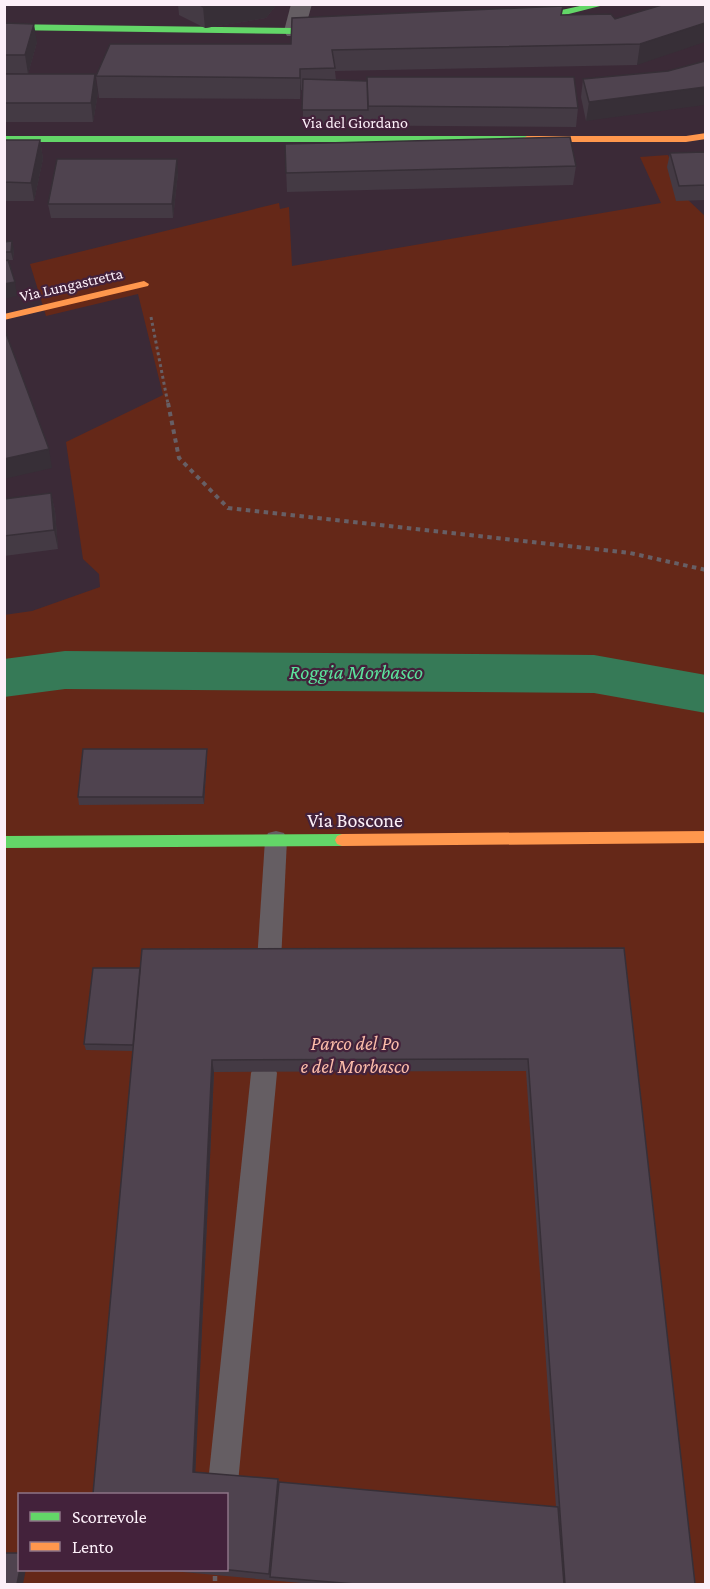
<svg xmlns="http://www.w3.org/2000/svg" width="710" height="1589" viewBox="0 0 710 1589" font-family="'Crimson Pro',serif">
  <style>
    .green { fill: #652818; fill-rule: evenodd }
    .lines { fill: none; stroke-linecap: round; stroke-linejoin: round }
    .canal { fill: #367a57; fill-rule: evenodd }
    .path-far2 { stroke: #675f65; stroke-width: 3; stroke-dasharray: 3 3; stroke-linecap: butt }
    .path-far1 { stroke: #675f65; stroke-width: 4; stroke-dasharray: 4.5 4.5; stroke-linecap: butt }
    .path { stroke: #675f65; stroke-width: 4.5; stroke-dasharray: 5 5; stroke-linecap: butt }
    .lane { fill: #655e63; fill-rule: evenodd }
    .street { fill: #655e63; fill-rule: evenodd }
    .fast { fill: #63d668; fill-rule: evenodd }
    .slow { fill: #ff974d; fill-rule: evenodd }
    .wall { fill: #443a44; fill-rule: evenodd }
    .shaded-wall { fill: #372f37 }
    .building { fill: #4f434f; stroke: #372f37; stroke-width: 1.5 }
    .labels { text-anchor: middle; stroke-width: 4.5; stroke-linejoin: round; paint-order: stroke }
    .far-street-label { font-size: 16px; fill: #fceff8; stroke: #43223b }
    .street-label { font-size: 20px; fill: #fceff8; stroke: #43223b }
    .park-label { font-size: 20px; font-style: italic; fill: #fbbca9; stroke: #43223b }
    .water-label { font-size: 21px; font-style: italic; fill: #5be39c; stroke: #43223b }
  </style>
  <rect width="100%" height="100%" fill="#3b2a37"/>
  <path class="green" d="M668,155l18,43 20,19 -1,1367h-700l-1,-969 28,-4 68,-24 -1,-13 -16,-15 -17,-117 97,-47 -25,-101 -92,22 -16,-52 249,-61 1,6 9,-2 3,59 369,-63 -21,-46zM20,1494h206v76h-206z"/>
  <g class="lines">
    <polygon class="canal" points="65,651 594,655 706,675 706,713 594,693 65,689 4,697 4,659"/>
    <polyline class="path-far2" points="151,317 168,404"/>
    <polyline class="path-far1" points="168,403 179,458 228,508 630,553 706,570"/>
    <polyline class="path" points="215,1576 215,1584"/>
    <g class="lane">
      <polygon points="276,831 284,833 287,840 281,961 278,968 269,971 260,968 257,961 265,840 268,833"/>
      <polygon points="264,1062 273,1065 277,1073 238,1483 233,1493 226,1496 213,1493 208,1483 251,1073 255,1065"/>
    </g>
    <polygon class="street" points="291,4 312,4 303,36 287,36 284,31"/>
    <g class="fast">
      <polygon points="589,4 608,4 557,17 519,20 515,17 519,14 557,11"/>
      <polygon points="4,24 295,28 336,26 340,29 336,32 295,34 4,30"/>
      <polygon points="4,136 527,136 532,139 527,142 4,142"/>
      <polygon points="342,834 347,836 349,840 347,844 342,846 4,848 4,836"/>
    </g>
    <g class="slow">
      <polygon points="706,133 706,139 686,142 527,142 522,139 527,136 686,136"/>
      <polygon points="144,281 149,284 148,286 4,320 4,314"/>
      <polygon points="706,831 706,843 342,846 337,844 335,840 337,836 342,834"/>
    </g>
  </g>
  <g class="wall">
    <polygon points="178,4 277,4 266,18 205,28 179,15"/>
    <polygon points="665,4 637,65 335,71 336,80 578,108 576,127 303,125 303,90 301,90 300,99 99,98 96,76 562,15 615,19"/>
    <polygon points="4,23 37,42 28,74 4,73"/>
    <polygon points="668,71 586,121 581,97 583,79"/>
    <polygon points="4,74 98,93 93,122 4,122"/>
    <polygon points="4,140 40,140 43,159 34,201 4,201"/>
    <polygon points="285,144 576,166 573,185 287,192"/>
    <polygon points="705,152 705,200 676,201 667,167 670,153"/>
    <polygon points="178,173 173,218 51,218 48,204"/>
    <polygon points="4,242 14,249 13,260 4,260"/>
    <polygon points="51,493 55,511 58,549 4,556 4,499"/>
    <polygon points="207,756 204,804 79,805 78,797"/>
    <path d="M624,948l71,636h-383l-162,-15h76l-133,-75 40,-443 -47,-1 -2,-6 56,-76zM526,1071l30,436 -277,-25 -1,-3 -83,-7 19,-400z"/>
  </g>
  <g class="shaded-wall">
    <polygon points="218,4 277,4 266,18 205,28 203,7"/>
    <polygon points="705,23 705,42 637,65 640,44"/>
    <polygon points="34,24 37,42 28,74 25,55"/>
    <polygon points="300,69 301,90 300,99"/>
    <polygon points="95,74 98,93 93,122 91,103"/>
    <polygon points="705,87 705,105 586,121 589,102"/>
    <polygon points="40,140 43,159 34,201 31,183"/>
    <polygon points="177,159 178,173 173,218 172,204"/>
    <polygon points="12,241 14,249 13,260 11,252"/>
    <polygon points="15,282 17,296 4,299 4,284"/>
    <polygon points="49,449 52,468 4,479 4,459"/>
    <polygon points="51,493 55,511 58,549 54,530"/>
    <polygon points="207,749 207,756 204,804 203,797"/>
    <polygon points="212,1060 214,1072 195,1480 193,1472"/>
    <polygon points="20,1569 26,1569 23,1584 17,1584"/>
  </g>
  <g class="building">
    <polygon points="199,4 218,4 203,7"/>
    <polygon points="665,4 705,4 705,23 640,44 332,50 335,68 300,69 300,78 96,76 110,44 291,44 292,18 563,6 561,15 611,14 615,19"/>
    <polygon points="4,23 34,24 25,55 4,55"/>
    <polygon points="705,61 705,87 589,102 583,79 668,71"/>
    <polygon points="4,74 95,74 91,103 4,103"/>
    <polygon points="367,77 574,77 578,108 368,106"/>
    <polygon points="303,79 367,81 368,110 302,110"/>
    <polygon points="570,137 576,166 286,173 285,144"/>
    <polygon points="4,140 40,140 31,183 4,182"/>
    <polygon points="705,152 705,185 679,186 670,153"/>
    <polygon points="57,159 177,159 172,204 48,204"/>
    <polygon points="12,241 11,252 4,252 4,242"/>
    <polygon points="8,260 15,282 4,284 4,261"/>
    <polygon points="4,328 49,449 4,459"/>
    <polygon points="51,493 54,530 4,536 4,499"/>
    <polygon points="83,749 207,749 203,797 78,797"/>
    <polygon points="624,948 695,1584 565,1584 528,1059 212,1060 193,1472 278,1479 269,1574 221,1569 226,1569 226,1494 93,1494 142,949"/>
    <polygon points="93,968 140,968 133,1045 84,1044"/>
    <polygon points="279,1482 558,1507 564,1584 355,1584 270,1577"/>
    <polygon points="4,1553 20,1553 20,1569 17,1584 4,1584"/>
  </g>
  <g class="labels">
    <g class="far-street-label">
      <text x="355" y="128">Via del Giordano</text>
      <text transform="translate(71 284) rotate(-13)" y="6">Via Lungastretta</text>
    </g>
    <g class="street-label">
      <text x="355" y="827">Via Boscone</text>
    </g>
    <g class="park-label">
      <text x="355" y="1050">Parco del Po<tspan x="355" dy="23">e del Morbasco</tspan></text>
    </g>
    <g class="water-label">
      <text x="356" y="679">Roggia Morbasco</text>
    </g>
  </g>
  <rect width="710" height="1589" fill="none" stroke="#fceff8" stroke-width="12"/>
  <rect x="18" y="1493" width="210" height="78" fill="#43223b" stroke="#8d7487" stroke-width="1.5"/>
  <rect x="30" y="1512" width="30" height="9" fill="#63d668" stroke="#8d7487" stroke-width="1.5"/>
  <text x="72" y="1523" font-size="18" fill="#fceff8">Scorrevole</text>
  <rect x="30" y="1542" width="30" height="9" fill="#ff974d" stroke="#8d7487" stroke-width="1.5"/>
  <text x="72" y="1553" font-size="18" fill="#fceff8">Lento</text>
</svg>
